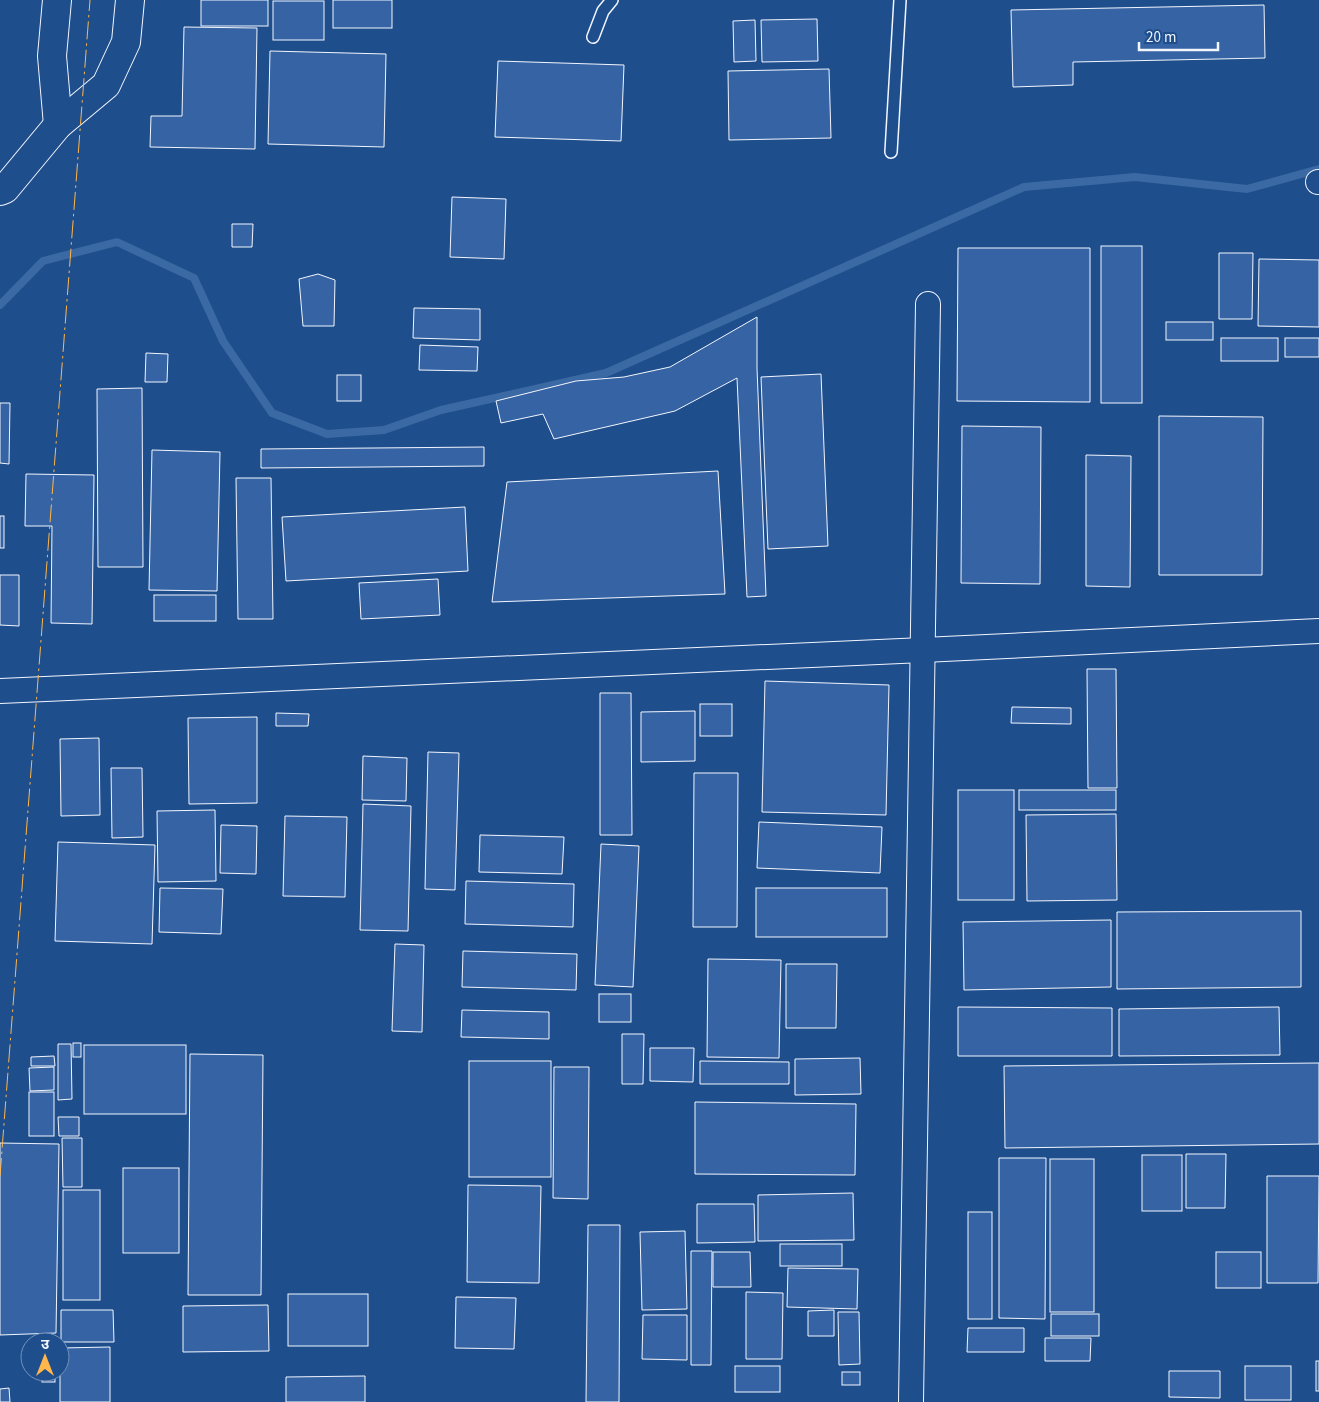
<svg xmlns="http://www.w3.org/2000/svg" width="1319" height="1402" viewBox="0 0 1319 1402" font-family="'Source Sans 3','Noto Sans Devanagari',sans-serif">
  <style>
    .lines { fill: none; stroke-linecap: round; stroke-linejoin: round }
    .stream { stroke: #3b69a3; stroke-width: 8 }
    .building { fill: #3563a3; stroke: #f2f6ff }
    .service-casing { stroke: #f2f6ff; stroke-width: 14 }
    .minor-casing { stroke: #f2f6ff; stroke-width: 26 }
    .tertiary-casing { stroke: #f2f6ff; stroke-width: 30 }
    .service { stroke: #1f4e8c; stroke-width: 11 }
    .minor { stroke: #1f4e8c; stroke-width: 24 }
    .tertiary { stroke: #1f4e8c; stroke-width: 28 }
    .power { stroke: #ffb74d; stroke-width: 1; stroke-dasharray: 18 4 2.5 4; stroke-linecap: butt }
  </style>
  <rect width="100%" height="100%" fill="#1f4e8c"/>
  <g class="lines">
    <polyline class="stream" points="0,305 43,261 117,242 194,278 223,341 272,413 327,434 384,430 441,410 606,373 1024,187 1135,177 1247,189 1319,169"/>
  </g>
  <g class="building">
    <rect x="201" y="0" width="67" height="26"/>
    <rect x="333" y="0" width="59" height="28"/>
    <rect x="273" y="1" width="51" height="39"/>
    <polygon points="1264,5 1265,58 1073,62 1073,85 1013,87 1011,10"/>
    <polygon points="817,19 818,61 762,62 761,20"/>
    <polygon points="755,20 756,61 734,62 733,21"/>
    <polygon points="184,27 257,28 255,149 150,147 151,116 182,116"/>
    <polygon points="270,51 386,54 384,147 268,144"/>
    <polygon points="498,61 624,65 621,141 495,137"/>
    <polygon points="829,69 831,138 729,140 728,71"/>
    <polygon points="452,197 506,199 504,259 450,257"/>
    <polygon points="232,224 253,224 252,247 232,247"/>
    <rect x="1101" y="246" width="41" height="157"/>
    <polygon points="958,248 1090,248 1090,402 957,401"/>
    <polygon points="1219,253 1253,253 1252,319 1219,319"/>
    <polygon points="1259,259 1319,260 1319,327 1258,326"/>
    <polygon points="318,274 335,280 334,326 303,326 299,279"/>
    <polygon points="414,308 480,309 480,340 413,338"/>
    <polygon points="757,317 757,368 766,596 747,597 737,378 675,411 554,439 543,414 501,423 496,401 576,381 624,377 670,367"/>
    <rect x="1166" y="322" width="47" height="18"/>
    <rect x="1221" y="338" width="57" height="23"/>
    <rect x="1285" y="338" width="34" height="19"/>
    <polygon points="420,345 478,347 477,371 419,370"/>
    <polygon points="146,353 168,354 167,382 145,382"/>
    <polygon points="821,374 828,546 768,549 761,377"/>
    <rect x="337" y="375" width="24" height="26"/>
    <polygon points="142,388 143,567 98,567 97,389"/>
    <polygon points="0,403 10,403 9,464 0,463"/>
    <polygon points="1159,416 1263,417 1262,575 1159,575"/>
    <polygon points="962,426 1041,427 1040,584 961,583"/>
    <polygon points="484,447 484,466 261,468 261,449"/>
    <polygon points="152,450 220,452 217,591 149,590"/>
    <polygon points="1086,455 1131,456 1130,587 1086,586"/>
    <polygon points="718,471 725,594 492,602 507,482"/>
    <polygon points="26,474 94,475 92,624 51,623 52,526 25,526"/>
    <polygon points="236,478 271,478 273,619 238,619"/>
    <polygon points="465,507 468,571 286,581 282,517"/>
    <rect x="0" y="516" width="4" height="32"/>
    <polygon points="0,575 19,575 19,626 0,625"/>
    <polygon points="438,579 440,615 361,619 359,583"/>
    <rect x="154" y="595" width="62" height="26"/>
    <polygon points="1087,669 1116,669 1117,788 1088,788"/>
    <polygon points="765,681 889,685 886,815 762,812"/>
    <polygon points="600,693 631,693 632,835 600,835"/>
    <rect x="700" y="704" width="32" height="32"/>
    <polygon points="1012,707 1071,708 1071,724 1011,723"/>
    <polygon points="695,711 695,761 641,762 641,712"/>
    <polygon points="276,713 309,714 308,726 276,726"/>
    <polygon points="257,717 257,803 189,804 188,718"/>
    <polygon points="99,738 100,815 61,816 60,739"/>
    <polygon points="428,752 459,753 455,890 425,889"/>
    <polygon points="363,756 407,758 406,801 362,800"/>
    <polygon points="111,768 142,768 143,837 112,838"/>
    <polygon points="694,773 738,773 737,927 693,927"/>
    <rect x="958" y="790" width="56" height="110"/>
    <rect x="1019" y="790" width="97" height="20"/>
    <polygon points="363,804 411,806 408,931 360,930"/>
    <polygon points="215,810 216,881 158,882 157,811"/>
    <polygon points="1116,814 1117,900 1027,901 1026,815"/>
    <polygon points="285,816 347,817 345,897 283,896"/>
    <polygon points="759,822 882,827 880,873 757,868"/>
    <polygon points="221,825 257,826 256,874 220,873"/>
    <polygon points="480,835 564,837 562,874 479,872"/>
    <polygon points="58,842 155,845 152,944 55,941"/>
    <polygon points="601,844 639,846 633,987 595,985"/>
    <polygon points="466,881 574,884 573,927 465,924"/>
    <polygon points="160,888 223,889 221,934 159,932"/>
    <rect x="756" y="888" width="131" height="49"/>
    <polygon points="1301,911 1301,987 1117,989 1117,912"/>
    <polygon points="1111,920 1111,987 964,990 963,922"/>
    <polygon points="395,944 424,945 422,1032 392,1031"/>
    <polygon points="463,951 577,954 576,990 462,987"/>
    <polygon points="708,959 781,960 779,1058 707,1057"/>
    <polygon points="786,964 837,964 836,1028 786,1028"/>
    <rect x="599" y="994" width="32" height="28"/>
    <polygon points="958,1007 1112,1008 1112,1056 958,1056"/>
    <polygon points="1279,1007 1280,1055 1119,1056 1119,1009"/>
    <polygon points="462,1010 549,1012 549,1039 461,1037"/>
    <polygon points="622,1034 644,1034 643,1084 622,1084"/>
    <rect x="73" y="1043" width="8" height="14"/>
    <polygon points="58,1044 71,1044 72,1099 58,1100"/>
    <rect x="84" y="1045" width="102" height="69"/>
    <polygon points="650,1048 694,1048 693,1082 650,1081"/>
    <polygon points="190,1054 263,1055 261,1295 188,1295"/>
    <polygon points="54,1056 55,1066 31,1066 31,1057"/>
    <polygon points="860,1058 861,1094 795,1095 795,1059"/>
    <rect x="469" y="1061" width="82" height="116"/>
    <polygon points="700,1061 789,1062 789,1084 700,1084"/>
    <polygon points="1319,1063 1319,1144 1005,1148 1004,1066"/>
    <polygon points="54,1067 54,1090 30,1091 29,1068"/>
    <polygon points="554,1067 589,1067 588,1199 553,1198"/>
    <rect x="29" y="1092" width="25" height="44"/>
    <polygon points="695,1102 856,1104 855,1175 695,1174"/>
    <polygon points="58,1117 79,1117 79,1136 59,1136"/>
    <polygon points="62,1138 82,1138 82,1187 63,1187"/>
    <polygon points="0,1143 59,1144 56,1333 0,1335"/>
    <polygon points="1186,1154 1226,1154 1225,1208 1186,1208"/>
    <rect x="1142" y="1155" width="40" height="56"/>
    <polygon points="999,1158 1046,1158 1045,1319 999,1318"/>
    <rect x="1050" y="1159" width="44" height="153"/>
    <rect x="123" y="1168" width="56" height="85"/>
    <polygon points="1267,1176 1319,1176 1318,1283 1267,1283"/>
    <polygon points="468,1185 541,1186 539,1283 467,1282"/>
    <rect x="63" y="1190" width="37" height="110"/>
    <polygon points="853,1193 854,1240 758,1241 758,1195"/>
    <polygon points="697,1204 754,1204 755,1242 697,1243"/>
    <rect x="968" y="1212" width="24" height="107"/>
    <polygon points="588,1225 620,1225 619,1402 586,1402"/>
    <polygon points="685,1231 687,1309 642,1310 640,1232"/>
    <rect x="780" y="1244" width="62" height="22"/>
    <polygon points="691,1251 712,1251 711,1365 691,1365"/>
    <polygon points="713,1252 750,1252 751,1287 713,1287"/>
    <rect x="1216" y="1252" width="45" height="36"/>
    <polygon points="788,1268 858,1269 857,1309 787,1307"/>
    <polygon points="746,1292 783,1293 782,1359 746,1359"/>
    <rect x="288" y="1294" width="80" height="52"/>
    <polygon points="456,1297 516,1298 514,1349 455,1348"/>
    <polygon points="268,1305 269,1351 183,1352 183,1306"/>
    <polygon points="61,1310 113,1310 114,1342 61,1342"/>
    <polygon points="834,1310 834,1336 808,1336 808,1311"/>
    <polygon points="838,1312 859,1312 860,1364 839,1365"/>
    <rect x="1051" y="1314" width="48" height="22"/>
    <polygon points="643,1315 687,1315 687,1360 642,1359"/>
    <polygon points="968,1328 1024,1328 1024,1352 967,1352"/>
    <polygon points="1045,1338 1091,1338 1090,1361 1045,1361"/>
    <polygon points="110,1347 110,1402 60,1402 60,1348"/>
    <rect x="1316" y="1361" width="3" height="30"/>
    <rect x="735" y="1366" width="45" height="26"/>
    <rect x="1245" y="1366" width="46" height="34"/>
    <polygon points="1169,1371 1220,1371 1220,1398 1169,1397"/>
    <rect x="42" y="1372" width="13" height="10"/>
    <rect x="842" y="1372" width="18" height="13"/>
    <polygon points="365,1376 365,1402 286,1402 286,1377"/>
    <polygon points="9,1388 10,1402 0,1402 0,1389"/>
  </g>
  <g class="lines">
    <defs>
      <g id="service">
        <polyline points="593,37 603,11 612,0"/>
        <polyline points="891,152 900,0"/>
      </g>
      <g id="minor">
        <polyline points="1318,182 1319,182"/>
        <polyline points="0,691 923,650 1319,631"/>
        <polyline points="911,1402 928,304"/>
      </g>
      <g id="tertiary">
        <polyline points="57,0 52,56 58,125"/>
        <polyline points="0,191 5,189 58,125 106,85 126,42 130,0"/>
      </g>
    </defs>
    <use href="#service" class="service-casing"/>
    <use href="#minor" class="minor-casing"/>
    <use href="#tertiary" class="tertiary-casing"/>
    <use href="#service" class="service"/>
    <use href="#minor" class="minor"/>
    <use href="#tertiary" class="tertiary"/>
    <polyline class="power" points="0,1176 90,0"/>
  </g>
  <g transform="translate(45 1357)"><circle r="24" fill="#1f4e8c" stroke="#7391ba"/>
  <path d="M0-4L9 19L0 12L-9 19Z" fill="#ffb74d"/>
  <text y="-8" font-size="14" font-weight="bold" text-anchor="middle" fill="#f2f6ff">उ</text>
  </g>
  <path d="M1139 42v8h79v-8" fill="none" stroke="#f2f6ff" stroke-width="2.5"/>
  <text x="1146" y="42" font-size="15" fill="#f2f6ff" stroke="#1f4e8c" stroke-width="4" paint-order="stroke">20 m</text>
</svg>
